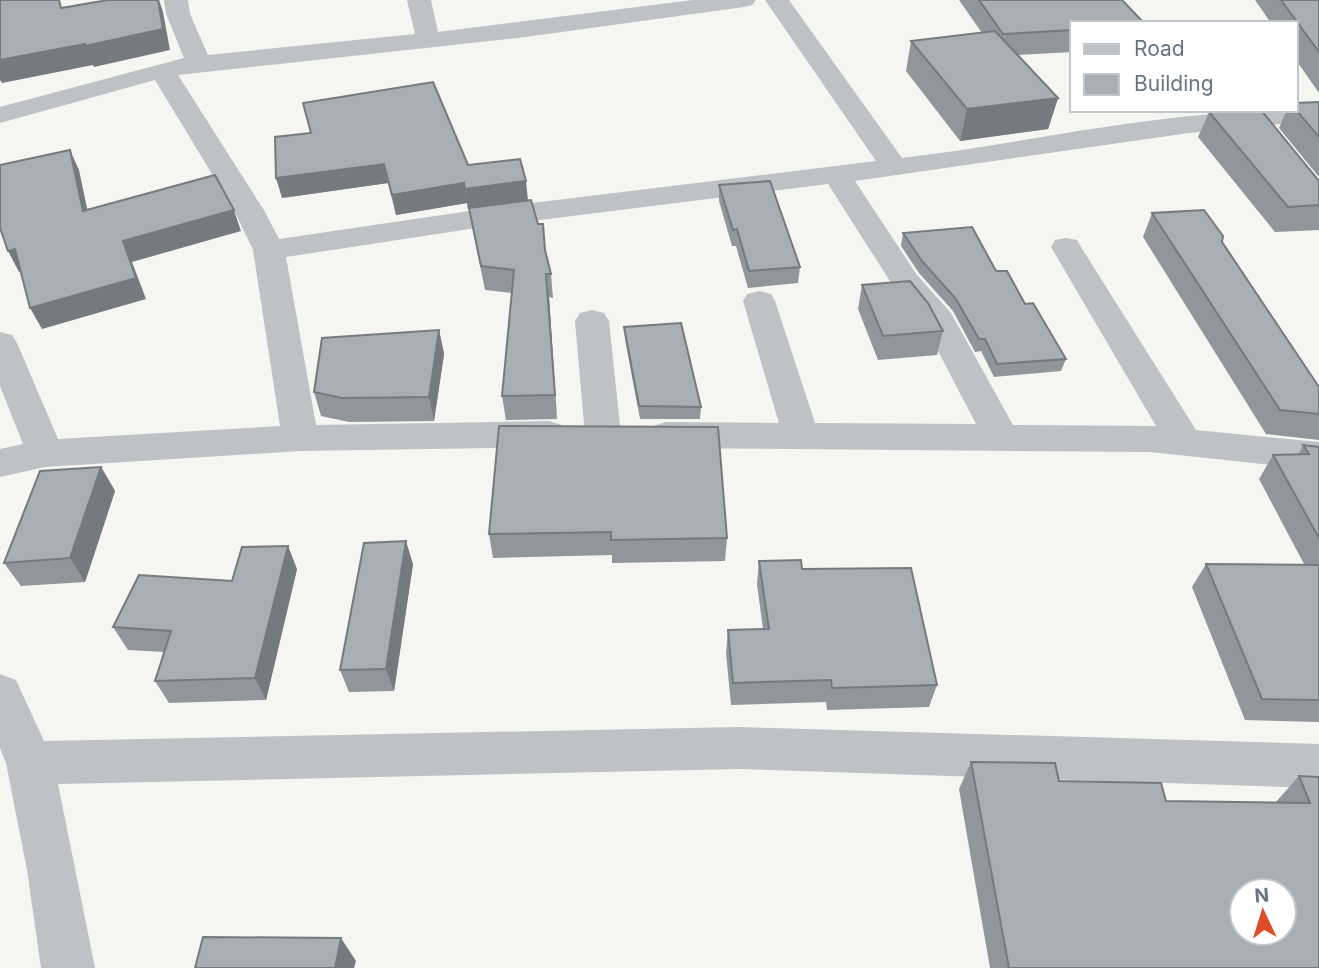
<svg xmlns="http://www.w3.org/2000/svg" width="1319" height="968" viewBox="0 0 1319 968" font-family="Inter,sans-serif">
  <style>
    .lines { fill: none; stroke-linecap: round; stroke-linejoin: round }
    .minor { fill: #bec2c5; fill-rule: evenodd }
    .wall { fill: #90969b }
    .shaded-wall { fill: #757a7e }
    .building { fill: #a7afb4; stroke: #757a7e; stroke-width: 2; fill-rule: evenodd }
  </style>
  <rect width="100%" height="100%" fill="#f5f5f1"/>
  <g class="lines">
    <g class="minor">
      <path d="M164,0h24l2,14 18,41 207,-21 -8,-34h24l7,32 255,-32h63l-4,5 -8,2 -226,31 -340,37 87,137 14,27 204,-30 393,-48 -111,-161h24l113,158c131,-16 262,-48 394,-48v-4l23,-2v16l-130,13 -334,48 62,94 34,38 62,112 143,1 -105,-179 4,-7 11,-2 11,2 4,7 115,183 123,12v28l-169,-18 -484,-4 -13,-4 -5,-9 5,-9 13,-4 113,1 -36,-122 4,-7 12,-3 12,3 4,7 40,122 161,1 -51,-98 -30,-37 -67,-105 -345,43 -197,30 30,168 233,-4 13,4 5,9 -5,9 -13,4 -249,4 -255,16 -45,10v-28l23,-5 -23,-58v-54l12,3 5,8 41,96 222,-13 -27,-176 -18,-38 -80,-132 -155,43v-16l184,-49 -18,-44z"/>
      <polygon points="592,310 604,313 609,321 621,435 616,444 603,448 590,444 585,435 575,321 580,313"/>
      <polygon points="0,674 16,680 44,741 739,727 1319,744 1319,788 739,769 58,784 95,968 41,968 27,870 6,763 0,748"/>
    </g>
  </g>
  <g class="wall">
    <polygon points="959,0 1122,0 1072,23 1072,52 1017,55 1058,98 1048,129 960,141 906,71 911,41 982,33"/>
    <polygon points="1255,0 1319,0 1319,93 1296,60 1296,23 1271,23"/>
    <polygon points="1319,102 1319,177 1279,128 1287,110 1296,110"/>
    <polygon points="1209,112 1319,181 1319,230 1275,232 1198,137"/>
    <polygon points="468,165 528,200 545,253 551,274 553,298 549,297 557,419 506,420 502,396 512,293 485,290 473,231 469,208 468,209 467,203 396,215 388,183 282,198"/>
    <polygon points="719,185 800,267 798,283 748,288 736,246 732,246 719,201"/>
    <polygon points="1152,213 1222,242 1319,414 1319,440 1266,434 1143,237"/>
    <polygon points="903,233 996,271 1025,304 1066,359 1061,371 994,377 981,351 975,352 953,311 919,273 901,246"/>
    <polygon points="862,285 943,331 937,355 878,360 858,309"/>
    <polygon points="624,327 701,407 700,419 640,419 625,339"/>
    <polygon points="439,330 444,354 434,421 349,422 321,416 314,392"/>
    <polygon points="499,426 727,538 725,561 612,563 612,555 493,558 489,534"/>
    <polygon points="1303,445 1319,447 1319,722 1245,720 1192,587 1206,564 1304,564 1259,479 1273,455 1298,455"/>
    <polygon points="101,467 115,491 85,582 21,586 4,563"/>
    <polygon points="759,561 802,569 937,685 929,707 827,710 826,702 731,705 726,653 728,630 763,629 757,584"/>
    <polygon points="413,564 394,691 349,692 340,670"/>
    <polygon points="297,569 266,700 169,703 155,681 164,652 128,650 113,627 232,581"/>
    <polygon points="971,762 1059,781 1166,801 1275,803 1299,776 1319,777 1319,968 990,968 959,789"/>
  </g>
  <g class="shaded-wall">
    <polygon points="158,0 159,0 163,12 170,50 94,67 93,65 2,83 0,80 0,60"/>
    <polygon points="1058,98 1048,129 960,141 967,109"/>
    <polygon points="70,150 79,170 92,232 83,211"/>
    <polygon points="384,164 388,183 282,198 276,178"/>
    <polygon points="526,181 528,201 468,209 465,189"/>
    <polygon points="464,183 467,203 396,215 392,195"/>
    <polygon points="234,210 241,231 132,262 146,299 42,329 30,308 123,241"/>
    <polygon points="15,249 26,270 19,272 8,251"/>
    <polygon points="546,274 549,297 557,419 555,395"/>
    <polygon points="439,330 444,354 434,421 429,397"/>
    <polygon points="101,467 115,491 85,582 70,558"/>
    <polygon points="406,541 413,564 394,691 386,669"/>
    <polygon points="288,546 297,569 266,700 255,678"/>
    <polygon points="341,938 356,961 354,968 335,968"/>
  </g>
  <g class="building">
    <polygon points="0,0 59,0 61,8 108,0 158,0 163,29 85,46 85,44 0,60"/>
    <polygon points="979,0 1122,0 1144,23 1072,23 1072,30 1003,34"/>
    <polygon points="1281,0 1319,0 1319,52"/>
    <polygon points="995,31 1058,98 967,109 911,41"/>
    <polygon points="433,82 468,165 520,159 526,181 465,189 464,183 392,195 384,164 276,178 275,137 311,133 303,103"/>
    <polygon points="1319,102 1319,137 1296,110 1296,103"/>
    <polygon points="1261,110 1319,181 1319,205 1288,207 1209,112"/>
    <polygon points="70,150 83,211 215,175 234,210 123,241 136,278 30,308 15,249 8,251 0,228 0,165"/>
    <polygon points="770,181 800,267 749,271 737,229 733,230 719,185"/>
    <polygon points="531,200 538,224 543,224 545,250 551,274 546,274 555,395 502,396 514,270 481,266 469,208"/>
    <polygon points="1204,210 1223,236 1222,242 1319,387 1319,414 1280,410 1152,213"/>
    <polygon points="972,227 996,271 1007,271 1025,304 1033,303 1066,359 997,364 985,339 979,339 956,299 922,261 903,233"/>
    <polygon points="910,281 928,303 943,331 883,336 862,285"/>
    <polygon points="681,323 701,407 639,406 624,327"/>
    <polygon points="439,330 429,397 342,398 314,392 322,338"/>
    <polygon points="499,426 718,427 727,538 611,540 611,532 489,534"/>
    <polygon points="1303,445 1319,447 1319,538 1273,455 1309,454"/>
    <polygon points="101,467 70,558 4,563 40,471"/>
    <polygon points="406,541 386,669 340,670 364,543"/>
    <polygon points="288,546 255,678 155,681 171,631 113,627 139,575 232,581 242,547"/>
    <polygon points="801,560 802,569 911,568 937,685 832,688 831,680 733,683 728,630 769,629 759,561"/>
    <polygon points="1206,564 1319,565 1319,700 1262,699"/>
    <path d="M971,762l84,1 4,18 102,2 5,18 144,2 -11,-27 20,1v191h-310zM1242,891h42v42h-42z"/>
    <polygon points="203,937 341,938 335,968 195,968"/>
  </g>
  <rect x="1070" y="21" width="228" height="91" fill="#ffffff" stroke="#c1c8cd" stroke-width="2"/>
  <rect x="1084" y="44" width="35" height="10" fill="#bec2c5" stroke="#c1c8cd" stroke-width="2"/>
  <text x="1134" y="56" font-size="21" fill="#657682">Road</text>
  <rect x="1084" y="74" width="35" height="21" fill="#a7afb4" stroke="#c1c8cd" stroke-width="2"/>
  <text x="1134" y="91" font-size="21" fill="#657682">Building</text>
  <g transform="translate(1263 912) rotate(356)"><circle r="33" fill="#ffffff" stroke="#c1c8cd" stroke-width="2"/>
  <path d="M0-5L12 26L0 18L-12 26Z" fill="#df4c28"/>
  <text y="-10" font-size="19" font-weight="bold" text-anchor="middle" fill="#657682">N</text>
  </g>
</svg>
